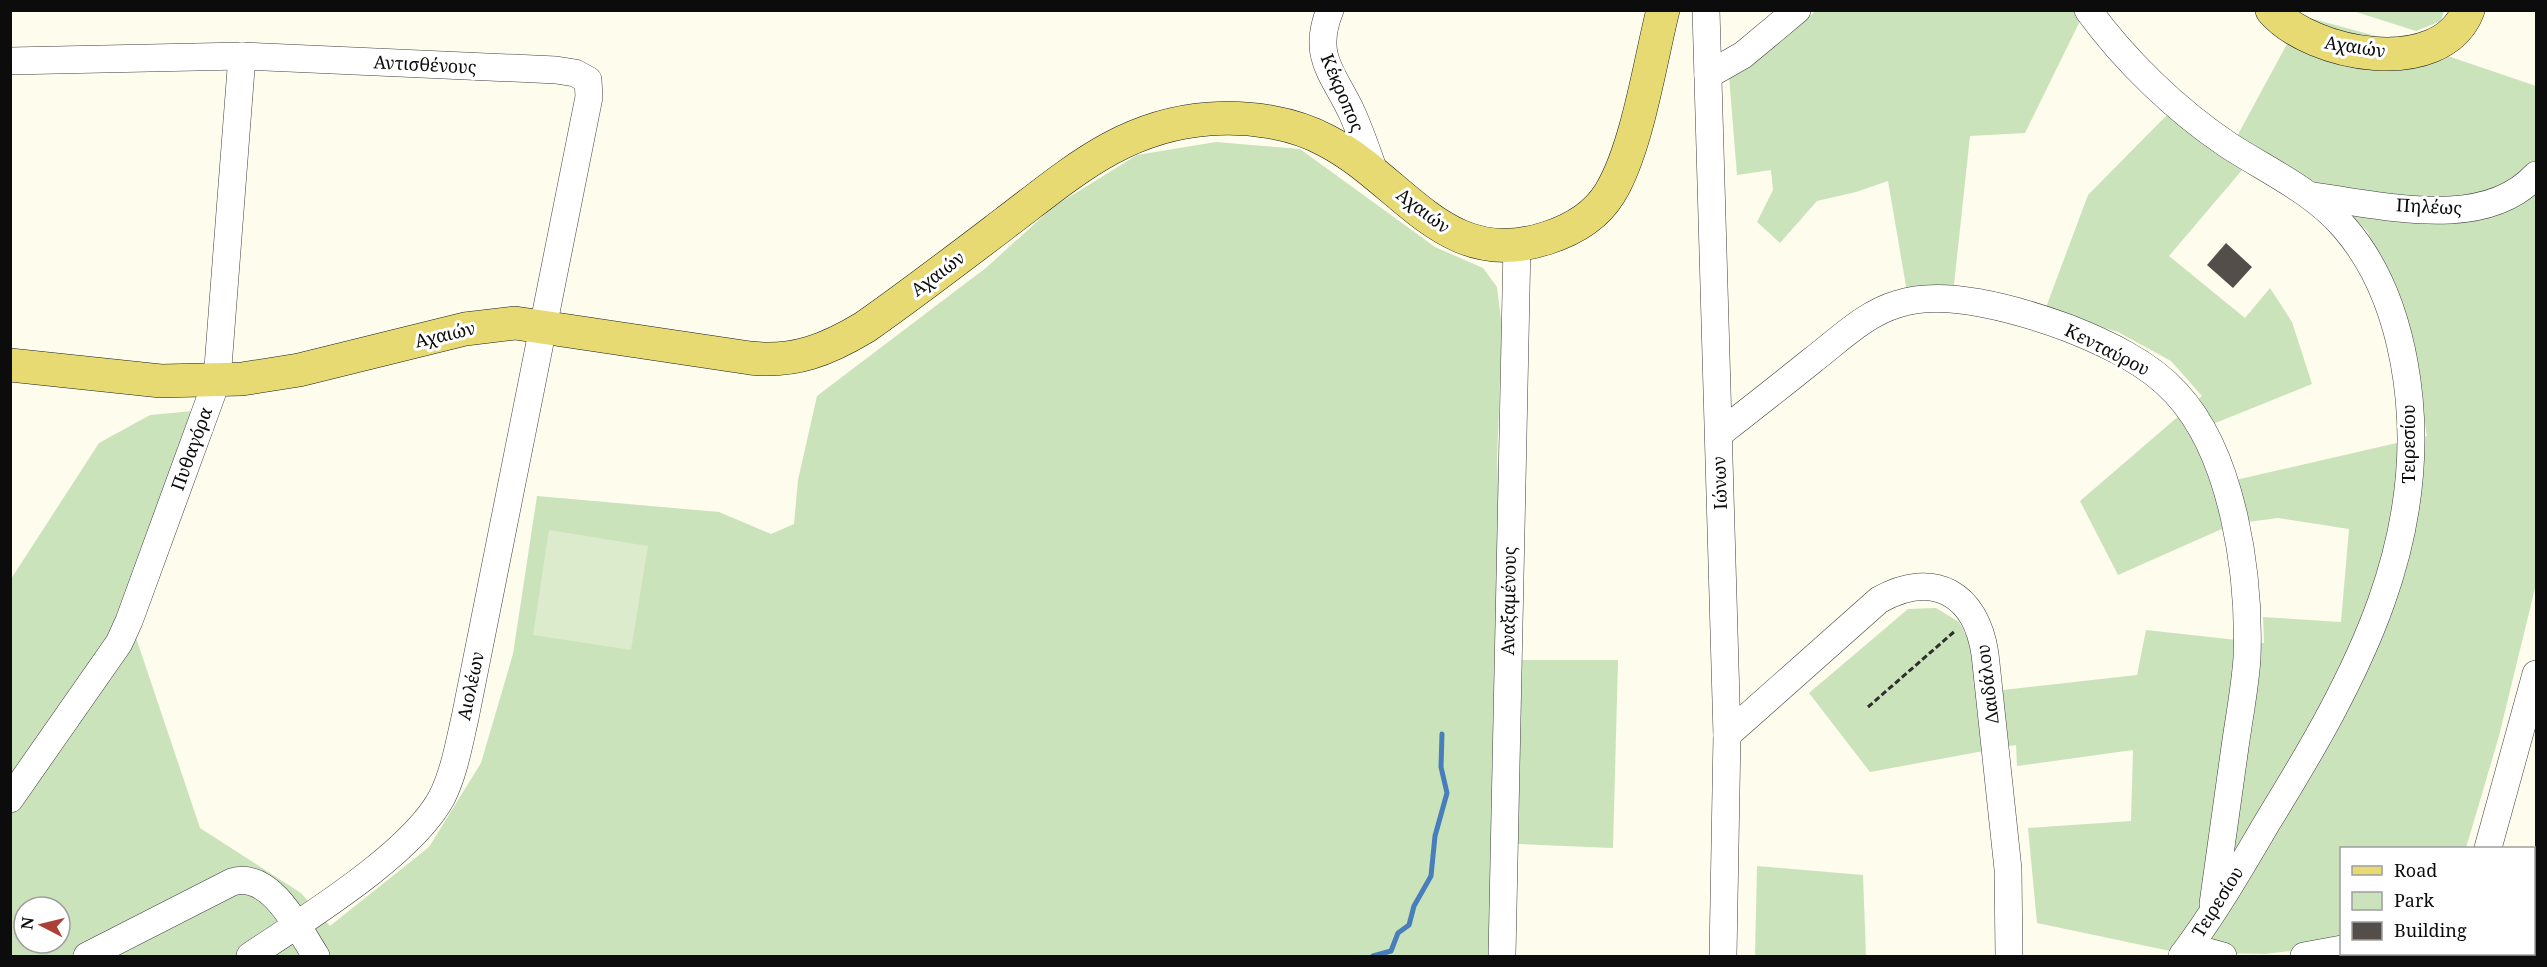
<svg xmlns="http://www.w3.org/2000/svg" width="2547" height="967" viewBox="0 0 2547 967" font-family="'Noto Serif',serif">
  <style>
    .green { fill: #cae3bb; fill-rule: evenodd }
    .pitch { fill: #dcebcc }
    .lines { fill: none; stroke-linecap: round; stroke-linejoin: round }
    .stream { stroke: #487ebb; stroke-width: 5 }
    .building { fill: #534e4a }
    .minor-casing { stroke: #3f3f3f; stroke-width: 28 }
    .major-casing { stroke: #1d1d1d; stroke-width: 34 }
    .path { stroke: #2e2e2e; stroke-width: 3; stroke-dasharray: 6 3; stroke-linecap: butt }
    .minor { stroke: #fff; stroke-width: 27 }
    .major { stroke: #e7da73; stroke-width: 33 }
    .labels { text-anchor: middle; stroke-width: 6; stroke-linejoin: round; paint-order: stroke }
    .street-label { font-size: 18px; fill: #0c0c0c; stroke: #fff }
  </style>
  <rect width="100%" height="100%" fill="#fdfced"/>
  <g class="green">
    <polygon points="2075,10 2081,19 2025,133 1970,136 1953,294 1907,292 1888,181 1856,192 1817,201 1780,243 1757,222 1773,190 1771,170 1737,175 1729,76 1816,11"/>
    <polygon points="2353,11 2444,11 2441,21 2416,31"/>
    <path d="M2302,16l137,37 97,33v498l-37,152 -33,112h-124l-1,97 -76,9 -90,-2 -138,-29 -9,-95 103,-7 2,-71 -116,16 -1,-21 -146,27 -61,-79 99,-84 28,-1 23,14 16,30 2,41 160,-18 9,-45 118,13 -1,-26 78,5 8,-93 -71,-11 -45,6 -115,51 -38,-74 122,-105 -31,-35 -53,-29 -73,-22 43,-115 83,-84 57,42zM2254,156l72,34 41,41 32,68 18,76 10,61 -209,48 -20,-54 114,-46 -20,-62 -22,-34 -25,30 -76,-62z"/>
    <path d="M1216,142l84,7 135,98 48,21 14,19 5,41 -5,132 4,80v120h117l-5,188 -119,-5 -1,113h-1482v-377l88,-136 51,-28 43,-4 -67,197 74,220 101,65 29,33 99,-79 52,-84 32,-109 24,-158 182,16 52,22 23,-10 4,-44 19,-84 170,-129 66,-60 84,-52zM24,907h36v36h-36z"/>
    <polygon points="1757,866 1863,875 1866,956 1755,956"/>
  </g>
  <polygon class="pitch" points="549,530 648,546 631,650 533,635"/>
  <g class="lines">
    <polyline class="stream" points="1373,956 1391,951 1398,933 1409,925 1414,906 1431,876 1435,836 1447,793 1441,767 1442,734"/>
  </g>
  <polygon class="building" points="2226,243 2252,267 2233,288 2207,265"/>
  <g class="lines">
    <defs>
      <g id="minor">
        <path d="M1330,10c-19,47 4,64 22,103 9,20 16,41 23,61"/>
        <polyline points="1706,10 1727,735 1723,956"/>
        <path d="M2088,10c37,51 88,100 140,135 40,26 85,46 116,82 33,38 51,86 60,135 32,173 -48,316 -136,459 -27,46 -54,93 -86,135"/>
        <path d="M10,61l232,-5 314,14 19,3 13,7 1,17 -124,621c-6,26 -11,55 -23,79 -30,57 -137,122 -192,159"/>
        <polyline points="1708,75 1743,55 1797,10"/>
        <path d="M2311,196c69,8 172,37 225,-21"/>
        <path d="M1719,434c32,-25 64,-50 95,-75 26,-20 52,-46 84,-55 48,-16 124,7 170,24 38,15 81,35 108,65 58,62 74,183 71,265 -2,30 -8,60 -12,89 -7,53 -15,105 -22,157"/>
        <path d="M1727,735l152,-135c55,-31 97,-6 106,54l23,215 1,87"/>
        <polyline points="10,799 119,643 129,621 217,380 242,56"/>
        <polyline points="2488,848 2536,674"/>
        <polyline points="2534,887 2536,886"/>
        <polyline points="2190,947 2223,956"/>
        <path d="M87,956l145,-74c39,-12 67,48 84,74"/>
        <polyline points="1502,956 1517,245"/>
        <polyline points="2304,956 2342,949"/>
      </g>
      <g id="major">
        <path d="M2272,10c39,46 169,70 196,0"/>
        <path d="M10,365l151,16 81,-2 57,-9 166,-41 50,-6 235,35c44,5 77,-8 115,-31 47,-33 94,-69 140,-104 65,-49 118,-98 204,-104 39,-3 83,3 118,22 78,41 119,131 220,97 25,-8 49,-22 63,-45 27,-44 40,-131 53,-183"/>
      </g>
    </defs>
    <use href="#minor" class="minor-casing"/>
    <use href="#major" class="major-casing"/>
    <polyline class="path" points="1868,707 1955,631"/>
    <use href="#minor" class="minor"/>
    <use href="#major" class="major"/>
  </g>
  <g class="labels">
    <g class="street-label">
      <text transform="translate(2355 47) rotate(9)" y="6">Αχαιών</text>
      <text transform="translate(425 65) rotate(3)" y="6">Αντισθένους</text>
      <text transform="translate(1342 93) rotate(67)" y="6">Κέκροπος</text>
      <text transform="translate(2429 207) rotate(3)" y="6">Πηλέως</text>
      <text transform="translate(1423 211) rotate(37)" y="6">Αχαιών</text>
      <text transform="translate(938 274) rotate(-37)" y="6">Αχαιών</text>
      <text transform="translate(445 335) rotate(-13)" y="6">Αχαιών</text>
      <text transform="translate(2107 350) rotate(27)" y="6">Κενταύρου</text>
      <text transform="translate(2409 444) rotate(-90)" y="6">Τειρεσίου</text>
      <text transform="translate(192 449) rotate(-70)" y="6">Πυθαγόρα</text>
      <text transform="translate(1720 483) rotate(-92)" y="6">Ιώνων</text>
      <text transform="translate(1509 601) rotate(-89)" y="6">Αναξαμένους</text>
      <text transform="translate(1988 684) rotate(-97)" y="6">Δαιδάλου</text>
      <text transform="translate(471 686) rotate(-78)" y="6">Αιολέων</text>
      <text transform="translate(2218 902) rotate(-58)" y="6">Τειρεσίου</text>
    </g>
  </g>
  <rect width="2547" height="967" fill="none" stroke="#0c0c0c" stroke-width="24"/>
  <rect x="2340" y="847" width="195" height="108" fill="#ffffff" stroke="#9e9e9e" stroke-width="1.5"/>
  <rect x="2352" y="866" width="30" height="9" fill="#e7da73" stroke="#9e9e9e" stroke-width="1.5"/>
  <text x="2394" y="877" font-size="18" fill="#0c0c0c">Road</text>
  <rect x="2352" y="892" width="30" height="18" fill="#cae3bb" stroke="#9e9e9e" stroke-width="1.5"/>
  <text x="2394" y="907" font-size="18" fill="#0c0c0c">Park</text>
  <rect x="2352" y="922" width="30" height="18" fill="#534e4a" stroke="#9e9e9e" stroke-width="1.5"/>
  <text x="2394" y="937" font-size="18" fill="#0c0c0c">Building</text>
  <g transform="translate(42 925) rotate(277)"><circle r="28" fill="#ffffff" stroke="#9e9e9e" stroke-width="1.5"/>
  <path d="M0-4.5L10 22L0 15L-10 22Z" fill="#aa4036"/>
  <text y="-9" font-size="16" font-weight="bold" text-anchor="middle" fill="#0c0c0c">N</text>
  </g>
</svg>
